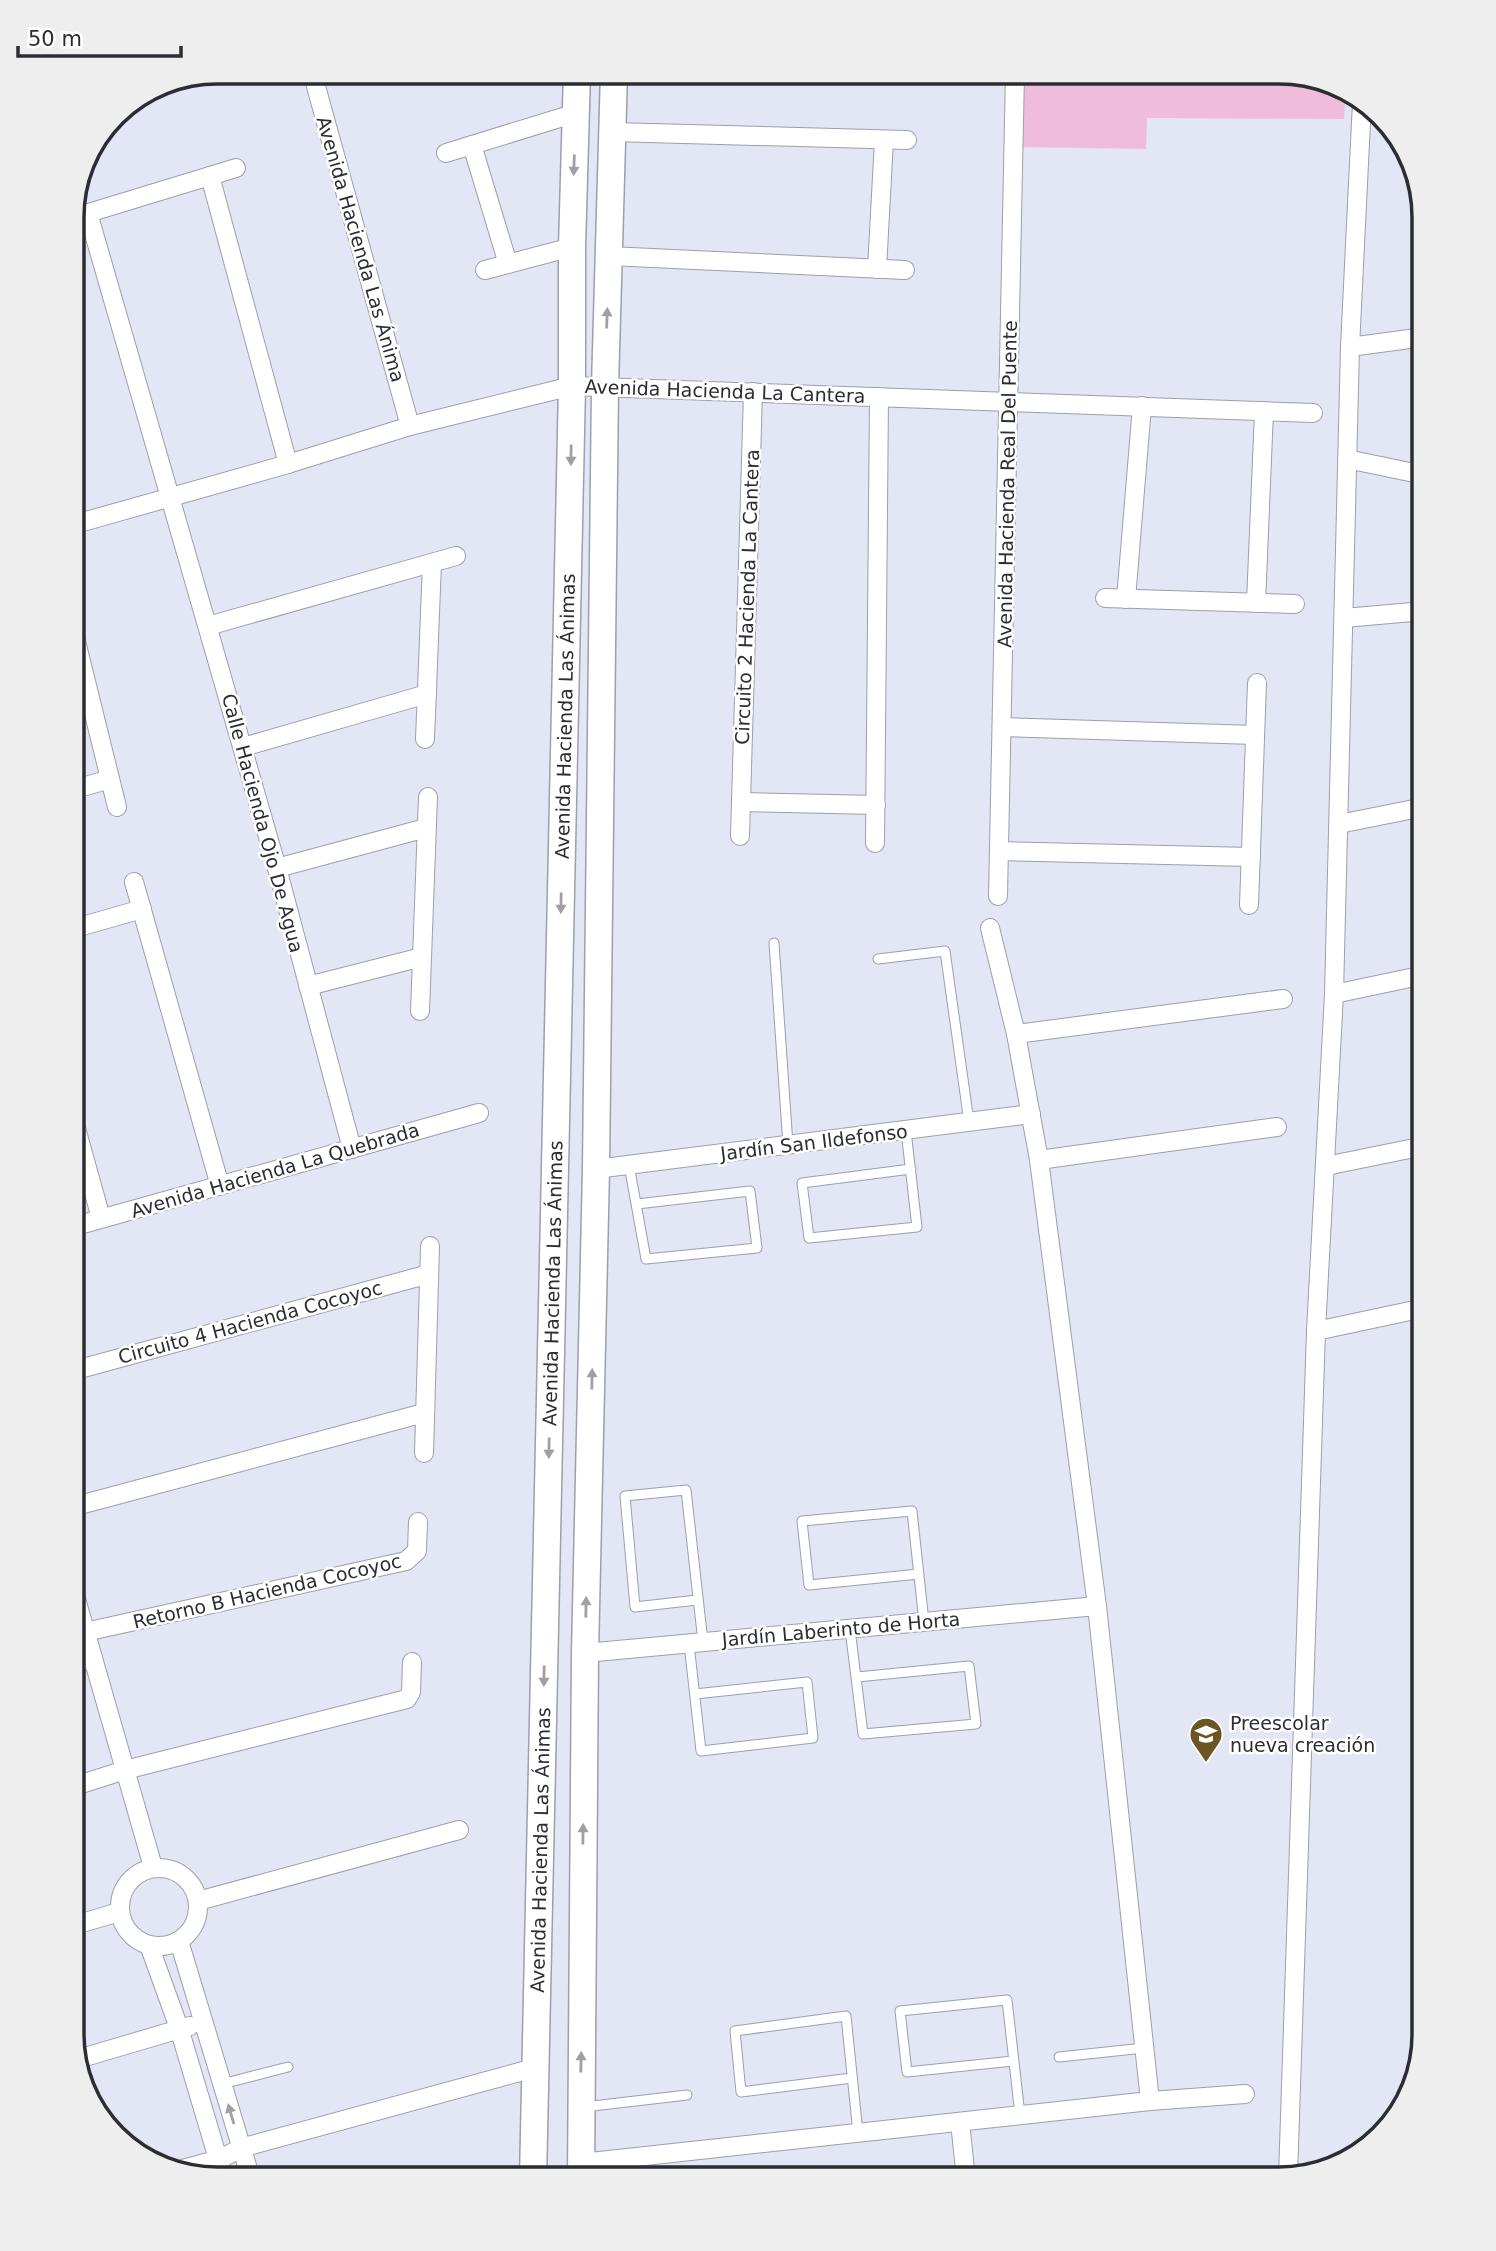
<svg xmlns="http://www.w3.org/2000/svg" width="1496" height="2251" viewBox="0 0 1496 2251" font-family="'DejaVu Sans',sans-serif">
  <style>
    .green { fill: #f0bcdc }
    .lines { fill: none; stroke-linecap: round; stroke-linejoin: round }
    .lane-casing { stroke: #9c9fad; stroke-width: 11 }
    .street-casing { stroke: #9c9fad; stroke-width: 20 }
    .secondary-casing { stroke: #9c9fad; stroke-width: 29 }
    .lane { stroke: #fff; stroke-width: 9 }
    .street { stroke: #fff; stroke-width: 18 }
    .secondary { stroke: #fff; stroke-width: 26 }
    .oneway { fill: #a0a0a3 }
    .labels { text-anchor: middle; stroke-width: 5; stroke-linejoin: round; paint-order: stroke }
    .street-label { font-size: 19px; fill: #2b2d32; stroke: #fff }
    .poi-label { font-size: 19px; fill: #2b2d32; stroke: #fff; text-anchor: start }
    .rim { fill: none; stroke: #2b2d32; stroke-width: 3.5 }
  </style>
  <rect width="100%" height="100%" fill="#e2e6f5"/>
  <polygon class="green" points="1023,72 1288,72 1346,89 1344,119 1147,118 1146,149 1022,147"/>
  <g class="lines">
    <defs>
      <g id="lane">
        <polyline points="774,943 788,1145"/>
        <polyline points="878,959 945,951 969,1122"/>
        <polyline points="906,1131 917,1227 809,1238 802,1183 911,1169"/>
        <polyline points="629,1165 646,1259 757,1248 750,1191 637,1204"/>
        <polyline points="919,1574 809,1585 802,1521 912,1511 924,1622"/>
        <polyline points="697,1600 635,1607 625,1496 686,1490 703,1642"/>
        <polyline points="850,1629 863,1734 976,1724 969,1666 857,1677"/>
        <polyline points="689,1644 701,1751 813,1738 807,1682 695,1694"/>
        <polyline points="1059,2057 1144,2048"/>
        <polyline points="1013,2061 907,2072 900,2011 1007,2000 1020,2115"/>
        <polyline points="852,2078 741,2092 735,2031 846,2016 858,2133"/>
        <polyline points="222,2084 288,2067"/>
        <polyline points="584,2107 687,2095"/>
      </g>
      <g id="street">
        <polyline points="312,72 410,426"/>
        <polyline points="612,132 907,140"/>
        <polyline points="472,145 508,264"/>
        <polyline points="446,153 576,113"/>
        <polyline points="210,176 288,464"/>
        <polyline points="88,213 277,868 352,1149"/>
        <polyline points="72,218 236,168"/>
        <polyline points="609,256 905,270"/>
        <polyline points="877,269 884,140"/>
        <polyline points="485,270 572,247"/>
        <polyline points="1350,347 1424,337"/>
        <polyline points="1347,459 1424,475"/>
        <polyline points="72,525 288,464 410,426 572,386 1313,413"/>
        <polyline points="1105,598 1295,604"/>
        <polyline points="1126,599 1142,406"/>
        <polyline points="1256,603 1264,411"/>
        <polyline points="1344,618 1424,611"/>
        <polyline points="72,625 117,807"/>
        <polyline points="208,626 456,556"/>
        <polyline points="1002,727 1255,735"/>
        <polyline points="425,739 432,563"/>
        <polyline points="243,747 427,694"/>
        <polyline points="72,790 110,779"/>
        <polyline points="741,802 876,805"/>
        <polyline points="1339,824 1424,807"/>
        <polyline points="740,836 753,392"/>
        <polyline points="875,843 879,397"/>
        <polyline points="999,851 1251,857"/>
        <polyline points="277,868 426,828"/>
        <polyline points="134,882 220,1186"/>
        <polyline points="998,896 1015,72"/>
        <polyline points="1249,905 1257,683"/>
        <polyline points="990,928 1016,1034 1039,1160 1097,1606 1150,2101"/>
        <polyline points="72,929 142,909"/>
        <polyline points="308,986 422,957"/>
        <polyline points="1334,994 1424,975"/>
        <polyline points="420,1011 428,797"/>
        <polyline points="1016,1034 1283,999"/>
        <polyline points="72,1114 101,1218"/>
        <polyline points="1039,1160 1277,1127"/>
        <polyline points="1326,1166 1424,1146"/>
        <polyline points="596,1169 1031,1114"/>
        <polyline points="72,1227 479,1113"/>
        <polyline points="1316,1331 1424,1308"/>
        <polyline points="72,1371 429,1274"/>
        <polyline points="424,1453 430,1246"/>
        <polyline points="72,1507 424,1413"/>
        <polyline points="72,1585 153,1867"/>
        <polyline points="85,1632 406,1561 417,1551 418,1522"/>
        <polyline points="585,1653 1097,1606"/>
        <polyline points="72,1664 93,1658"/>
        <polyline points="72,1787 125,1770 407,1699 411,1692 412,1662"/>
        <circle cx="159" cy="1907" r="39"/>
        <polyline points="198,1901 459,1830"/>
        <polyline points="72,1926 119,1912"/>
        <polyline points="179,1941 251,2179"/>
        <polyline points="149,1945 179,2028 224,2179"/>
        <polyline points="78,2059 190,2026"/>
        <polyline points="960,2122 966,2179"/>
        <polyline points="581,2163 1150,2101 1245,2094"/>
        <polyline points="179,2170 220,2159 241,2148 534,2068"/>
        <polyline points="1288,2177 1316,1331 1334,994 1350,347 1362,102"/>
      </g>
      <g id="secondary">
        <path id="s1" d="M533,2179l39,-1793v-139l5,-175"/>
        <polyline points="581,2179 585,1653 596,1169 605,386 614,72"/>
      </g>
    </defs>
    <use href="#lane" class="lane-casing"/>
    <use href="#street" class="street-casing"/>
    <use href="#secondary" class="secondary-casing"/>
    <use href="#lane" class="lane"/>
    <use href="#street" class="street"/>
    <use href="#secondary" class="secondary"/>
  </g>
  <defs><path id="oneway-solid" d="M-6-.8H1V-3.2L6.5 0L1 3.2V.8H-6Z" transform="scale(1.75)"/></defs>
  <g class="oneway">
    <use href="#oneway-solid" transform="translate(574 165) rotate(92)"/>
    <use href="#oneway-solid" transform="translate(607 318) rotate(-88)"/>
    <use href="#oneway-solid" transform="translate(571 455) rotate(91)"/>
    <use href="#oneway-solid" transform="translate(561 903) rotate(91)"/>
    <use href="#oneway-solid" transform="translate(592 1379) rotate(-89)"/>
    <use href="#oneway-solid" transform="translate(549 1448) rotate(91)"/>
    <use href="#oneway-solid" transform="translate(586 1607) rotate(-89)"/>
    <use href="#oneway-solid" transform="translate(544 1676) rotate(91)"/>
    <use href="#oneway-solid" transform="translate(583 1834) rotate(-89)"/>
    <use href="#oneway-solid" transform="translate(581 2062) rotate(-89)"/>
    <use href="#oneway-solid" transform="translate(231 2114) rotate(-106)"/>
  </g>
  <defs>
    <symbol id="school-pin" viewBox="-11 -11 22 30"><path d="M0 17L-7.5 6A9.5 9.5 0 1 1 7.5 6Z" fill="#6c5424" stroke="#fff"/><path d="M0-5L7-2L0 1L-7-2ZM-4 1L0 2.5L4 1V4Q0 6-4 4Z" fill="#fff"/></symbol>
  </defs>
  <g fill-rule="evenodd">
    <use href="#school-pin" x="1187" y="1715" width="38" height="52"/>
  </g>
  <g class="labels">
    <g class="street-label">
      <text transform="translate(361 249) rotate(74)" y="7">Avenida Hacienda Las Ánima</text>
      <text transform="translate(725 391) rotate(2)" y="7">Avenida Hacienda La Cantera</text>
      <text transform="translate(1007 484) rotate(-89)" y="7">Avenida Hacienda Real Del Puente</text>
      <text transform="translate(747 597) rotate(-88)" y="7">Circuito 2 Hacienda La Cantera</text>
      <text dy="7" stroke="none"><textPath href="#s1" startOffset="1463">Avenida Hacienda Las Ánimas</textPath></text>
      <text transform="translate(263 823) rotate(75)" y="7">Calle Hacienda Ojo De Agua</text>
      <text transform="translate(814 1142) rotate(-7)" y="7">Jardín San Ildefonso</text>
      <text transform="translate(275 1170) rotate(-16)" y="7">Avenida Hacienda La Quebrada</text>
      <text dy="7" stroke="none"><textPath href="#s1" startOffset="896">Avenida Hacienda Las Ánimas</textPath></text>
      <text transform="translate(250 1322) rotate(-15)" y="7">Circuito 4 Hacienda Cocoyoc</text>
      <text transform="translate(267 1591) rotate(-13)" y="7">Retorno B Hacienda Cocoyoc</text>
      <text transform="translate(841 1629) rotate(-5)" y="7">Jardín Laberinto de Horta</text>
      <text dy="7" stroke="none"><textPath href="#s1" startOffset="329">Avenida Hacienda Las Ánimas</textPath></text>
    </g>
    <g class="poi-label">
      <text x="1230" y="1730">Preescolar<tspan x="1230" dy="22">nueva creación</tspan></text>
    </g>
  </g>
  <path d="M0 0H1496V2251H0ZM217 84H1279A133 133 0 0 1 1412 217V2034A133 133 0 0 1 1279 2167H217A133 133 0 0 1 84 2034V217A133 133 0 0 1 217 84Z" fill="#eeeeef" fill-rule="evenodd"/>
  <path class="rim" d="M217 84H1279A133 133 0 0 1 1412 217V2034A133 133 0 0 1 1279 2167H217A133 133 0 0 1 84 2034V217A133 133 0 0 1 217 84Z"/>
  <path d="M18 46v10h163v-10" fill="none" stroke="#2b2d32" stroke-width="3.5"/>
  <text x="28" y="46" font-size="21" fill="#2b2d32" stroke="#ffffff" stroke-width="5" paint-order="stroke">50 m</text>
</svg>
